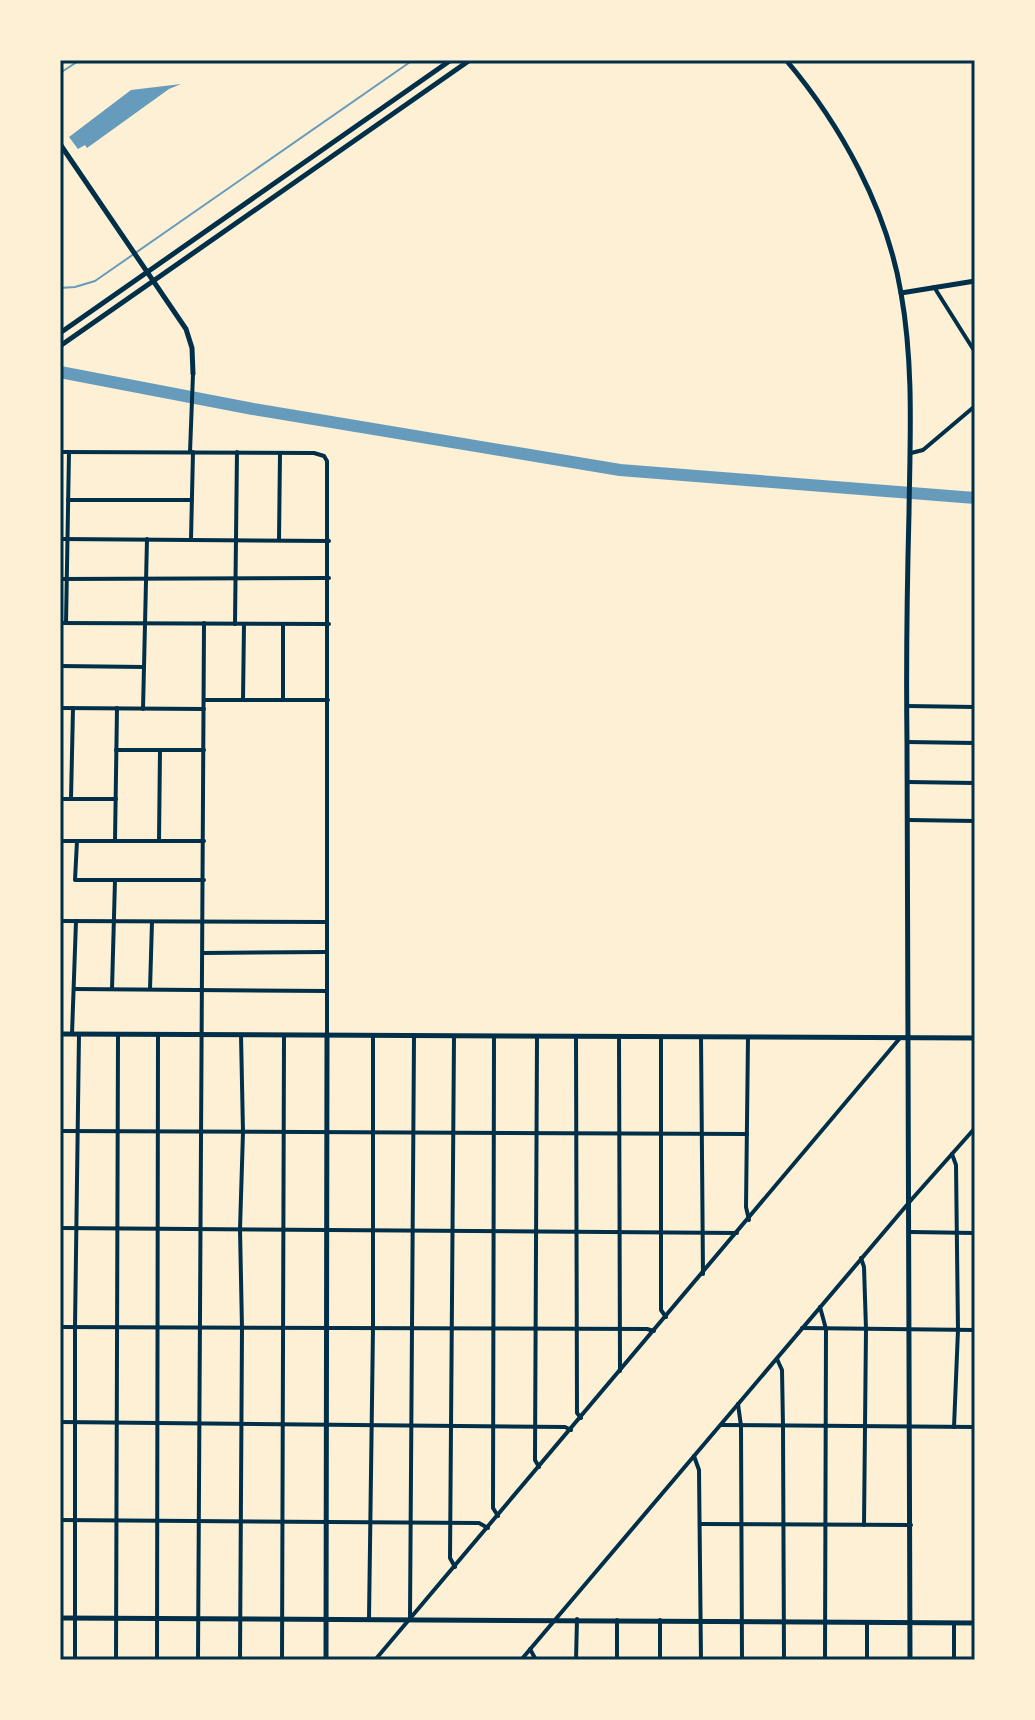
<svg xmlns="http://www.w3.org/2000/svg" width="1035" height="1720" viewBox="0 0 1035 1720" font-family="Overpass,sans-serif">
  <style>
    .water { fill: #669bbc }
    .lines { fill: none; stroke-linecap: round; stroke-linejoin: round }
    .stream { stroke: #669bbc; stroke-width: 2 }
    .river { stroke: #669bbc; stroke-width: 12 }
    .minor { stroke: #003049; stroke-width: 4 }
    .tertiary { stroke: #003049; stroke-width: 5 }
    .neatline { fill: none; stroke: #003049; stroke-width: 3 }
  </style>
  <rect width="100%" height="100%" fill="#fdf0d5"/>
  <polygon class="water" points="181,84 169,89 87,148 85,145 78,149 69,137 131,90"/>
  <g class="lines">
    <g class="stream">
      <polyline points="60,73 80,60"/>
      <polyline points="60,288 75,287 95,281 413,60"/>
    </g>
    <polyline class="river" points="60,372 253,409 620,470 975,498"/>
    <g class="minor">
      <polyline points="934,287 975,352"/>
      <polyline points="60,452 314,453 324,456 327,461 327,1037"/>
      <polyline points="190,452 193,374"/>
      <polyline points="911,453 923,450 975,406"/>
      <polyline points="68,500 192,500"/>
      <polyline points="60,539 329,541"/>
      <polyline points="191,539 193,452"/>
      <polyline points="279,540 280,453"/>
      <polyline points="60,579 329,578"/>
      <polyline points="60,623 329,624"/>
      <polyline points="66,623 69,453"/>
      <polyline points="235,624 237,452"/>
      <polyline points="283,624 283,700"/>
      <polyline points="60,666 144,667"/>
      <polyline points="204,700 328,700"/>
      <polyline points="243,700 244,624"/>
      <polyline points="907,706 975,707"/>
      <polyline points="60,708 204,709"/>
      <polyline points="143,709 147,539"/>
      <polyline points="907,742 975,743"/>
      <polyline points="116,750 204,750"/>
      <polyline points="908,782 975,783"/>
      <polyline points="60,799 116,799"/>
      <polyline points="71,799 73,708"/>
      <polyline points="909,820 975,821"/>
      <polyline points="60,841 204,841"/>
      <polyline points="77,841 75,880 204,880"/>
      <polyline points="115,841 117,708"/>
      <polyline points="159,841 160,750"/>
      <polyline points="60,921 327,922"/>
      <polyline points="204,953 327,952"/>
      <polyline points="74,989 327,991"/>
      <polyline points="112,989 115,880"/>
      <polyline points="150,989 152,922"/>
      <polyline points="72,1034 76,921"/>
      <polyline points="454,1037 450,1558 455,1567"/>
      <polyline points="494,1037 493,1508 498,1516"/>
      <polyline points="537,1037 535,1460 539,1467"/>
      <polyline points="576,1037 577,1413 581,1418"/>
      <polyline points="619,1037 620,1371"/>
      <polyline points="661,1037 661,1310 666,1317"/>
      <polyline points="701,1037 703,1274"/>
      <polyline points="748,1037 746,1207 749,1220"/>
      <polyline points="60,1131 747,1134"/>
      <polyline points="952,1154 956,1165 958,1330 954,1427"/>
      <polyline points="60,1228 737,1233"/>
      <polyline points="911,1232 975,1233"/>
      <polyline points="861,1258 864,1267 866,1329 864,1525"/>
      <polyline points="820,1307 826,1329 825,1660"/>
      <polyline points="60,1327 647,1329 654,1331"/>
      <polyline points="802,1328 975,1330"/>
      <polyline points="777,1359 782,1370 783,1426 784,1660"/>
      <polyline points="738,1404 741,1426 742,1660"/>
      <polyline points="60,1422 565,1427 571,1430"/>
      <polyline points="721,1425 975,1427"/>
      <polyline points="694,1456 699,1470 701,1660"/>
      <polyline points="60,1520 479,1523 488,1528"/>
      <polyline points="700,1524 911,1525"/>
      <polyline points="410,1617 414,1037"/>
      <polyline points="369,1619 373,1328 373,1037"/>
      <polyline points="954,1623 954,1660"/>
      <polyline points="530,1649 536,1660"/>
      <polyline points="75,1660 75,1327 79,1034"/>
      <polyline points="116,1660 118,1035"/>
      <polyline points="157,1660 158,1035"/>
      <polyline points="198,1660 204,623"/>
      <polyline points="240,1660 242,1328 240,1229 243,1132 241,1035"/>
      <polyline points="282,1660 284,1036"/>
      <polyline points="375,1660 900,1038"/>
      <polyline points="521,1660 912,1199 975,1128"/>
      <polyline points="576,1660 577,1619"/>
      <polyline points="617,1660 617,1620"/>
      <polyline points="660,1660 660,1620"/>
      <polyline points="867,1660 867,1622"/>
    </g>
    <g class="tertiary">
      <path d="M786,60c55,65 101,149 115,233 13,73 9,146 8,220 -2,77 -3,153 -2,230 3,305 4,611 3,917"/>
      <polyline points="60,144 186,329 192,348 193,374"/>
      <polyline points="901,293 975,281"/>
      <polyline points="60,333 451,60"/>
      <polyline points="60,346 470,60"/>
      <polyline points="60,1034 975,1038"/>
      <polyline points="60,1618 975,1623"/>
      <polyline points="326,1660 327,1037"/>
    </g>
  </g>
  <rect width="1035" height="1720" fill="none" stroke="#fdf0d5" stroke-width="124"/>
  <rect x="62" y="62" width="911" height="1596" class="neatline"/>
</svg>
